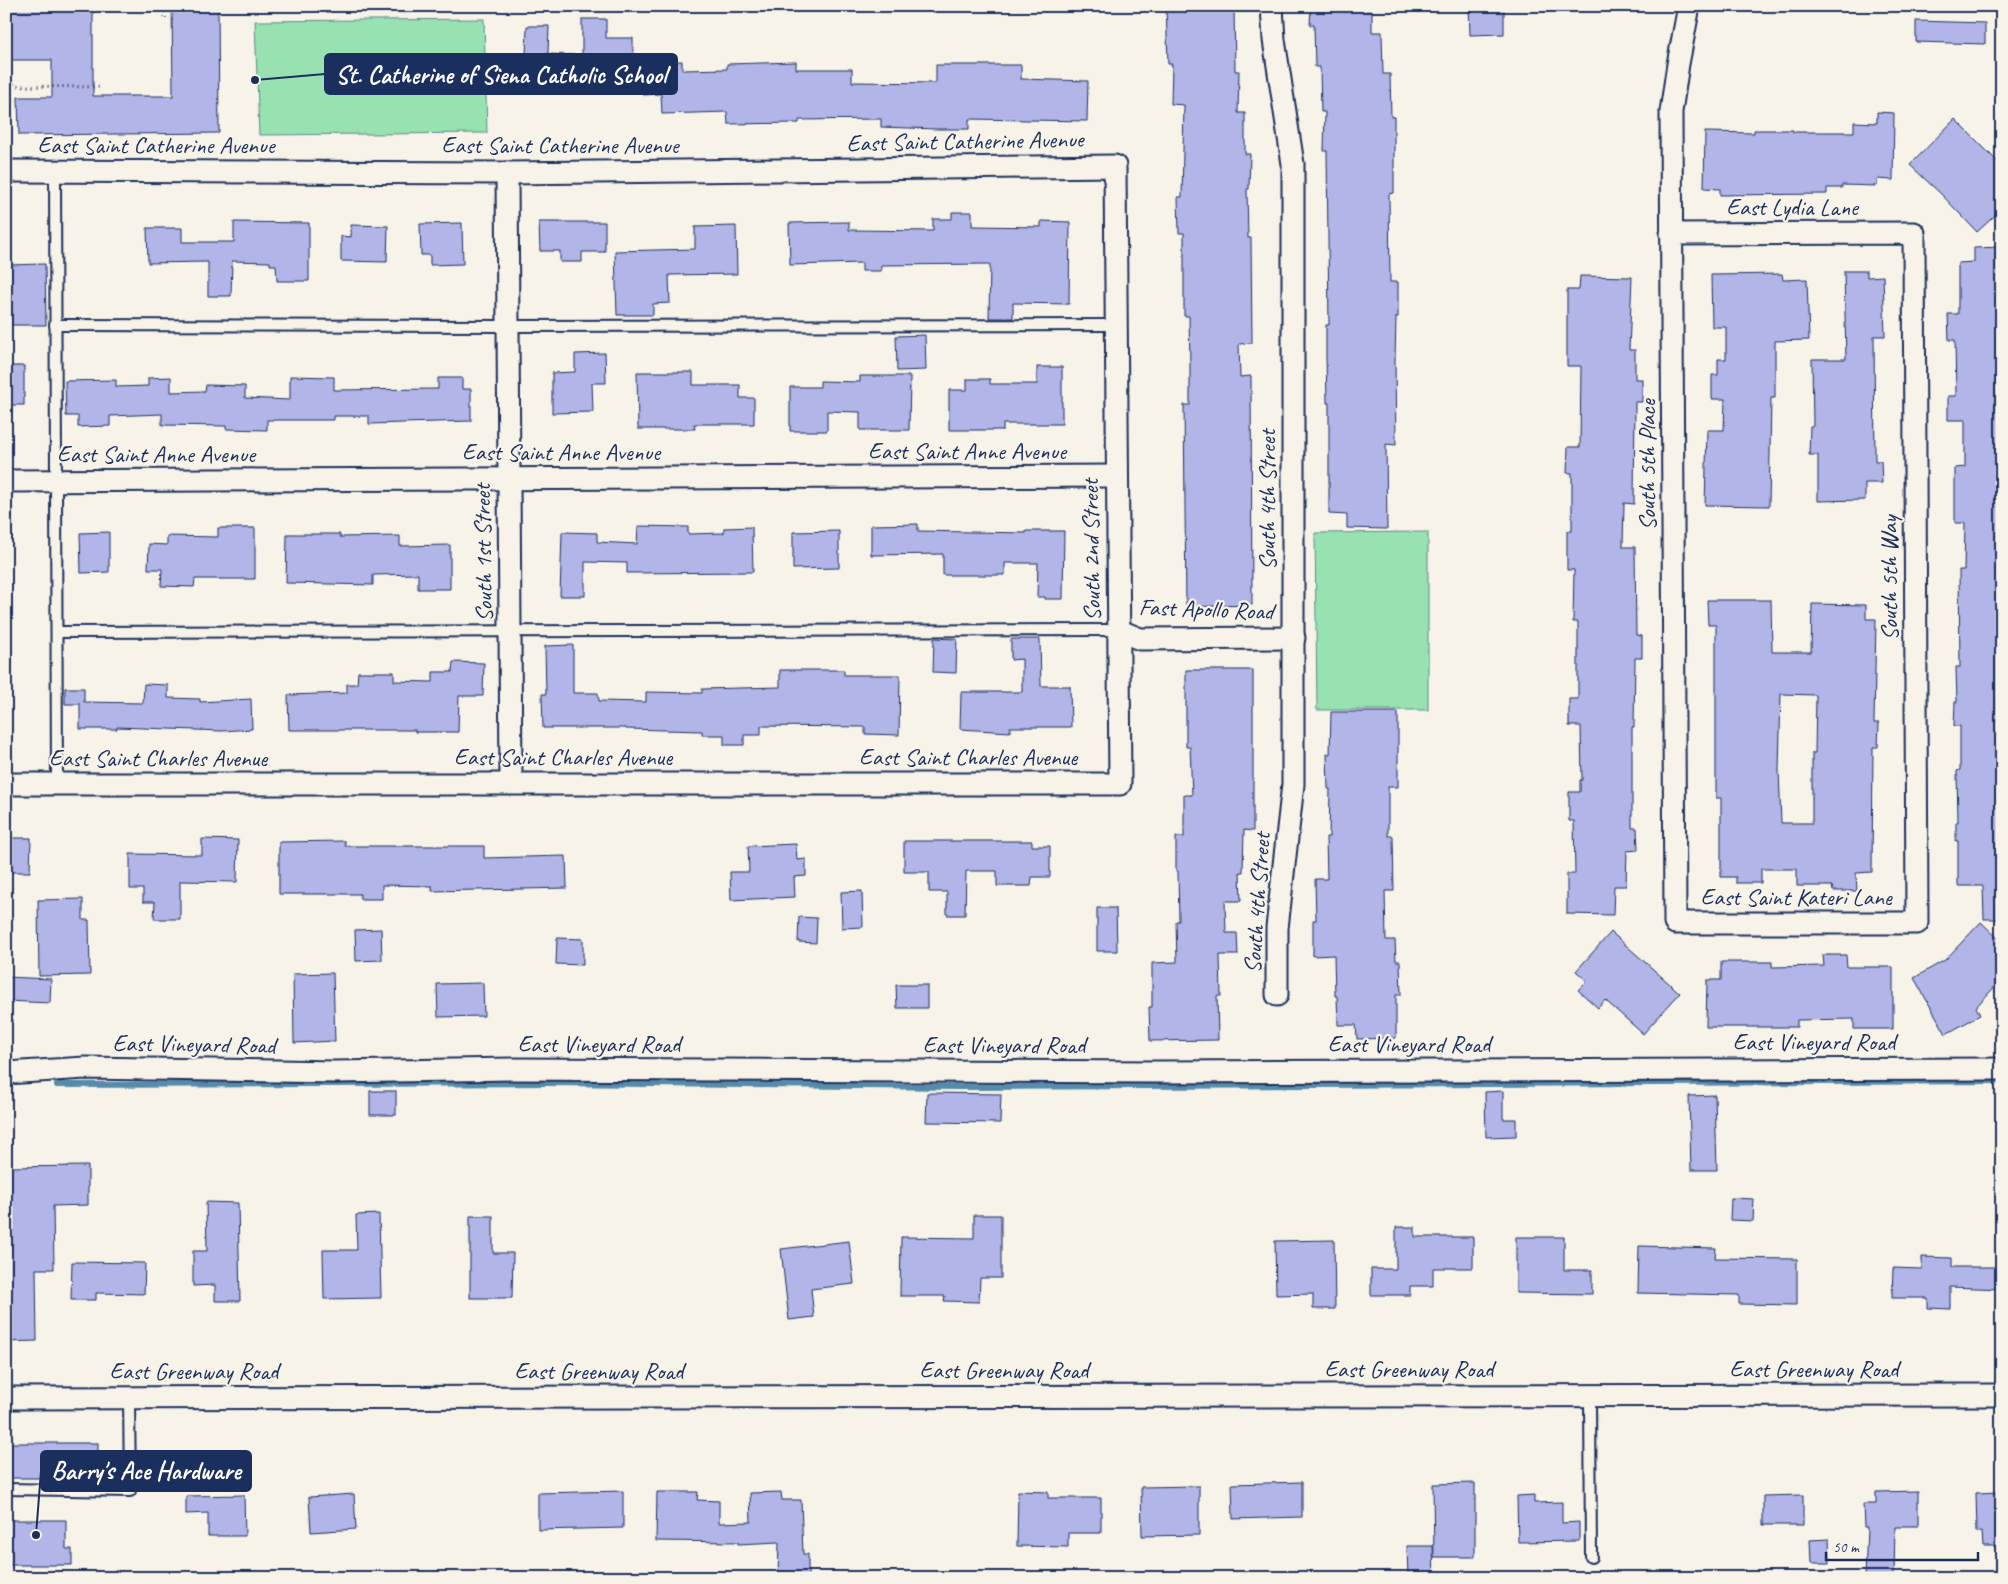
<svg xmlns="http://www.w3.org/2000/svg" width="2008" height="1584" viewBox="0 0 2008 1584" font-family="Caveat,sans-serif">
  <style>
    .green { fill: #98e1b1; stroke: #5a8888 }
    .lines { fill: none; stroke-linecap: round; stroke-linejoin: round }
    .stream { stroke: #568baa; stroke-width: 6 }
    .building { fill: #b1b5e7; stroke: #1b2f5e; fill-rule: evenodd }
    .service-casing { stroke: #1b2f5e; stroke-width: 14 }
    .minor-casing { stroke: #1b2f5e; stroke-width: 25 }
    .path { stroke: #1b2f5e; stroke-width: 3; stroke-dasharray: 1 4; stroke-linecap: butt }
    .service { stroke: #f7f3e8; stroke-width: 10 }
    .minor { stroke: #f7f3e8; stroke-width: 21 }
    .labels { text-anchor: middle; stroke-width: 4.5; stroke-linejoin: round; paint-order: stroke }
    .street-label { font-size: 24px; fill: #1b2f5e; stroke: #f7f3e8 }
    .leader { fill: none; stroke: #1b2f5e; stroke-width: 2 }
    .callout-dot { fill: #1b2f5e; stroke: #f7f3e8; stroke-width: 2 }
    .callout { fill: #1b2f5e; stroke: #1b2f5e; stroke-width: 2 }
    .callout-label { font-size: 25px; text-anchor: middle; font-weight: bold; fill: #fff }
  </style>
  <rect width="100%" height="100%" fill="#f7f3e8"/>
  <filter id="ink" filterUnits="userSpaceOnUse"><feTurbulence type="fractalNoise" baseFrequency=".02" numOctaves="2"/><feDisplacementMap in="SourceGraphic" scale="10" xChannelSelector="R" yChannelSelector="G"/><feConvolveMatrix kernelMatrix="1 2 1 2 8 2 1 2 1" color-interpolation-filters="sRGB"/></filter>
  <g filter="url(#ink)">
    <g class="green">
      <polygon points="484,19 487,133 259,135 255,21"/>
      <polygon points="1428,532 1428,710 1317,710 1315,533"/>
    </g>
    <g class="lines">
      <polyline class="stream" points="57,1085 550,1083 961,1087 2002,1081"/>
    </g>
    <g class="building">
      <polygon points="9,6 93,6 93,96 173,96 172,6 218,6 219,133 19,135 18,97 52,97 52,60 9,60"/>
      <polygon points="1166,6 1234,6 1235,71 1239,71 1238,113 1245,113 1245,154 1250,154 1249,189 1247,189 1248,238 1251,238 1252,343 1239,344 1240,377 1251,376 1252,605 1186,607 1184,405 1190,405 1190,364 1189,316 1184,316 1184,233 1179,233 1178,197 1182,197 1184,105 1171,104 1172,64 1168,64"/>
      <polygon points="1311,6 1366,6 1366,10 1372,10 1372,32 1382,32 1383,74 1390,74 1391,117 1394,117 1394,193 1389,194 1390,282 1398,282 1398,317 1396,317 1395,361 1396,445 1386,444 1387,529 1347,528 1347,515 1329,514 1329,403 1327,403 1326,357 1326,325 1329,325 1327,151 1324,151 1325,112 1321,112 1320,67 1315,67 1314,25 1310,25"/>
      <polygon points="1469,6 1504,6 1504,34 1470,35"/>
      <polygon points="582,19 606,19 606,38 633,38 633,63 682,61 682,70 727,69 727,64 796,62 796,69 852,69 852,82 936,83 936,65 1021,65 1021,79 1088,81 1087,121 969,119 969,129 937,129 881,127 881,119 799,120 799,123 728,124 727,112 662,114 661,94 643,95 643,85 560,86 560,88 525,87 527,26 549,26 548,54 582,55"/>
      <polygon points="1916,21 1985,23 1985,44 1916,42"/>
      <polygon points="1877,112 1894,113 1893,180 1877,179 1877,186 1842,185 1842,188 1827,188 1827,194 1720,195 1720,189 1704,188 1705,132 1754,133 1754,130 1793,130 1793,132 1854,132 1854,122 1877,123"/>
      <polygon points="1955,119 2002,166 2002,209 1977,232 1942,195 1910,165"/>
      <polygon points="952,212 972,212 972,226 1041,227 1041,221 1070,222 1069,304 1013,303 1013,318 989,318 990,264 881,265 881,271 862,271 862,263 790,265 789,223 849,222 849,230 933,231 933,219 952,219"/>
      <polygon points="234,222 309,223 309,281 277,281 276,265 270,265 270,262 232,261 231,296 208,296 208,262 148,263 147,228 182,228 182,242 234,242"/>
      <polygon points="539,222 605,222 605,252 582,252 582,262 560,262 560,251 540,251"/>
      <polygon points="462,223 463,264 430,265 430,255 421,255 420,224"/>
      <polygon points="351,225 388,226 387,262 341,261 341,236 351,237"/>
      <polygon points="736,226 737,274 669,275 670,303 653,304 653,315 617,315 615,251 695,249 695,227"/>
      <polygon points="2002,247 2002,919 1984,919 1983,886 1958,886 1958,841 1956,841 1956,822 1958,822 1957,771 1960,770 1960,726 1954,726 1955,702 1957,702 1956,667 1960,667 1959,570 1964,570 1965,523 1955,523 1955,468 1965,467 1965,420 1948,420 1948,396 1956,396 1955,340 1949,340 1948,314 1958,314 1958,263 1974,262 1974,248"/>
      <polygon points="45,264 46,325 6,325 6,265"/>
      <polygon points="1844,271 1867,271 1867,277 1883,276 1885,336 1874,336 1875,461 1881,461 1882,483 1865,483 1865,500 1818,501 1818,455 1809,455 1810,426 1813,426 1812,359 1846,359"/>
      <polygon points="1782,274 1783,280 1807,279 1809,340 1775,341 1775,398 1771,398 1769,506 1705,505 1707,430 1724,430 1725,399 1712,399 1712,375 1718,375 1718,359 1726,359 1726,327 1712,327 1711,275"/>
      <polygon points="1580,276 1632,277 1629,350 1635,350 1635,379 1642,379 1642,402 1635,402 1634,504 1624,503 1623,547 1635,547 1636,635 1642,636 1642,658 1635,658 1634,727 1632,727 1632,828 1637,828 1638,850 1627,851 1626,886 1614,886 1613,915 1567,914 1567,874 1575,874 1574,821 1569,821 1569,792 1580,792 1580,780 1582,780 1581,726 1569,726 1569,699 1578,699 1578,622 1573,622 1574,570 1567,570 1567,531 1572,531 1572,473 1567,473 1568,447 1580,447 1581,366 1567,366 1567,290 1579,290"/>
      <polygon points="925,335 926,370 897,371 896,336"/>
      <polygon points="605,353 606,383 592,383 593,412 552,413 552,373 575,372 575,354"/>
      <rect x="6" y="366" width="18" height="39"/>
      <polygon points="1037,367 1062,367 1062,424 1003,424 1003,430 949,430 949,390 967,390 967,379 990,379 990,384 1037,384"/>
      <polygon points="637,372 693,372 693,385 740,385 740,398 754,398 754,424 694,424 695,429 638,429"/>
      <polygon points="290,376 334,377 334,390 438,389 438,378 462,378 462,389 471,389 471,421 369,424 369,416 334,416 334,420 267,420 267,430 226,429 226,426 162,425 162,414 110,416 110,426 78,427 78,416 66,416 65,381 116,380 116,387 148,386 148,378 171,377 171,392 205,391 206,385 245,386 245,398 290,400"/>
      <polygon points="860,376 910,376 909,430 860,430 860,412 827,411 827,431 790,431 790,387 820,387 820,381 860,382"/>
      <polygon points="918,524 918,531 1026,533 1026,531 1064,531 1063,599 1045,599 1045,597 1037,597 1038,563 1005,563 1005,575 943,575 943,554 871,555 871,525"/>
      <polygon points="638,526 688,527 688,534 724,533 724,528 752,527 753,572 627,573 627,563 585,562 585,596 560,596 562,532 597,533 597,542 637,544"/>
      <polygon points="218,528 255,528 255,579 195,579 194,587 161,586 162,569 148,569 149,544 167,545 167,536 218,537"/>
      <polygon points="839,531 839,568 793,569 793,532"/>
      <polygon points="109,532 109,572 81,573 80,533"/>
      <polygon points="287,534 340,534 340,537 400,536 400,546 450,545 450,589 418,589 418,574 373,575 373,585 286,583"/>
      <path d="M1707,600h64l1,52h39l1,-48 54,1v14h10l-2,104h5l-1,24h-5l-1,125 -16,1 1,18h-24l-1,-5h-35v-17h-36v14h-25v-6h-15v-79h-5v-173h-8zM1781,694l35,1 -1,58h-3v70h-31l-2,-54z"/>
      <polygon points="934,638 957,639 956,673 933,672"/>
      <polygon points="1011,639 1040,639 1041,686 1070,686 1071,727 1010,727 1010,732 960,729 961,692 1022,692 1022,659 1011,660"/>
      <polygon points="573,645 573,693 598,693 599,701 646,702 646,692 702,693 702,689 780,687 780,670 844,670 844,675 900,675 899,735 865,734 865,727 761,726 761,735 744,735 744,745 724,745 724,735 702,735 702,731 626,729 626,728 543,728 542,694 546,694 545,646"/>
      <polygon points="453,662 484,663 483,696 459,696 458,732 415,732 415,730 289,730 288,695 347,693 347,684 357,684 358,672 394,672 394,681 433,682 433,672 452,672"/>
      <polygon points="1186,670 1253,670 1253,831 1244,830 1243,872 1240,872 1241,901 1225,901 1226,933 1237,933 1238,955 1220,955 1221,996 1217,996 1218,1040 1150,1041 1149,1007 1152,1007 1152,963 1177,962 1176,921 1179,921 1178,871 1176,871 1176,837 1184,837 1184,795 1192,795 1190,747 1186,747"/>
      <polygon points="144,684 168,685 168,698 200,699 200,702 251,699 252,729 222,731 117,727 117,729 80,729 80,704 65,704 65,688 84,688 84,702 143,703"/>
      <polygon points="1331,712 1398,712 1398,787 1388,787 1388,836 1393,836 1394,891 1385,891 1386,940 1395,940 1396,961 1400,961 1401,995 1396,995 1396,1038 1357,1039 1356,1025 1338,1025 1337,996 1335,996 1334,955 1313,956 1313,920 1316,920 1315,879 1327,879 1326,837 1329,837 1330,789 1328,789 1327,754 1330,754"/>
      <polygon points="6,838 31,838 30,872 6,872"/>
      <polygon points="202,839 238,840 237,882 180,881 180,919 154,919 155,902 143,902 143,889 130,889 130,854 202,855"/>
      <polygon points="345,841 345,846 484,846 484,858 566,856 567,888 432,891 432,886 382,885 382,899 360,899 360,894 279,894 279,842"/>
      <polygon points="904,841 1032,841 1032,846 1050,846 1050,877 1032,877 1031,886 997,886 997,871 966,871 965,915 947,915 947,892 929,892 929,872 904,872"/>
      <polygon points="796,844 797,860 806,859 806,876 794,877 795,897 731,900 730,872 749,872 748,846"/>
      <polygon points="862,891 863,927 842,928 841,892"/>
      <polygon points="83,899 83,920 89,920 90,975 39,976 38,900"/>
      <polygon points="1097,908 1116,908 1117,951 1097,951"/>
      <polygon points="799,917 817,918 816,943 798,942"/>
      <polygon points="1981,922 2002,942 2002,979 1976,1007 1980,1015 1946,1034 1914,978 1945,960"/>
      <polygon points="381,929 382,960 356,961 355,930"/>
      <polygon points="1611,932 1680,993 1643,1034 1605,1000 1598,1008 1578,990 1587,981 1576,971"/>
      <polygon points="557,938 583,939 583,965 556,964"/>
      <polygon points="1823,955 1846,955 1847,967 1893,967 1893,1029 1854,1029 1854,1019 1797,1020 1797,1027 1706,1027 1707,980 1721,980 1721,962 1772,962 1772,967 1824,966"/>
      <polygon points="333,973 335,1041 294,1043 293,974"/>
      <polygon points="6,977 51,979 50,1003 6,1001"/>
      <polygon points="483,983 484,1016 438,1017 437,984"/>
      <polygon points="896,985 927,985 927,1008 897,1008"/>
      <rect x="370" y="1091" width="26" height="24"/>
      <polygon points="1503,1091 1503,1119 1516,1119 1516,1136 1486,1137 1485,1092"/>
      <polygon points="927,1093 1001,1094 1000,1123 926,1122"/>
      <polygon points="1715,1095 1717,1170 1691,1170 1689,1096"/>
      <polygon points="88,1166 88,1205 53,1206 54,1269 36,1269 37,1341 6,1342 6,1167"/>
      <polygon points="1731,1198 1754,1199 1753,1221 1730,1220"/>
      <polygon points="206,1202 238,1203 240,1301 215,1301 215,1285 193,1286 193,1251 207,1251"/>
      <polygon points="379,1214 381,1298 324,1299 323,1250 357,1250 356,1215"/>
      <polygon points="974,1215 1001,1215 1001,1278 980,1278 979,1302 944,1301 945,1296 900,1296 901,1237 974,1238"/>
      <polygon points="470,1216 493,1216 493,1253 513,1253 512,1298 470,1298"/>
      <polygon points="1396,1227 1415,1227 1415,1237 1473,1237 1473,1268 1433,1268 1433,1286 1410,1286 1410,1295 1371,1295 1371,1269 1396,1269"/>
      <polygon points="1516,1237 1564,1237 1564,1270 1592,1270 1592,1294 1516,1293"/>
      <polygon points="1334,1240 1335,1309 1313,1309 1313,1294 1276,1295 1275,1241"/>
      <polygon points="849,1241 854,1284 811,1289 814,1317 789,1320 781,1249"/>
      <polygon points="1639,1246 1716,1248 1715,1258 1797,1259 1797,1305 1739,1304 1739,1295 1638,1293"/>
      <polygon points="1922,1257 1952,1258 1952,1267 2002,1267 2002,1289 1950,1287 1950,1309 1928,1308 1928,1298 1892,1298 1893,1268 1922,1269"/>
      <polygon points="72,1262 145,1263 144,1294 96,1293 96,1300 71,1300"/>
      <rect x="11" y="1443" width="87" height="35"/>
      <polygon points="1302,1482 1302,1517 1233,1519 1232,1484"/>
      <polygon points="1475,1483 1475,1557 1434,1557 1433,1484"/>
      <polygon points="1199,1486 1199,1535 1142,1536 1141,1487"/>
      <polygon points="623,1491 623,1528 538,1530 538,1493"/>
      <polygon points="1018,1491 1048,1492 1048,1498 1101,1498 1101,1533 1068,1533 1068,1547 1017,1546"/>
      <polygon points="1918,1491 1918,1526 1895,1526 1894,1578 1865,1578 1867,1527 1864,1527 1863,1504 1876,1504 1876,1492"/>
      <polygon points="657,1492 698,1492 697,1500 719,1501 719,1523 751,1522 750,1493 781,1492 782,1500 801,1500 803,1554 808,1554 808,1578 778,1578 779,1542 738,1544 738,1542 656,1541"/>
      <polygon points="2002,1492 2000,1547 1983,1547 1982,1532 1977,1532 1976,1493"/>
      <polygon points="354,1494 356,1529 311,1532 309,1497"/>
      <polygon points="244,1495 245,1536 208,1536 208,1513 186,1514 186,1496"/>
      <polygon points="1534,1495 1534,1503 1562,1502 1562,1523 1579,1522 1579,1541 1518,1542 1517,1496"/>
      <polygon points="1803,1495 1803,1525 1763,1525 1763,1496"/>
      <polygon points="6,1520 66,1520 66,1549 72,1549 72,1565 6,1565"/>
      <polygon points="1829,1539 1830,1563 1811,1563 1810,1540"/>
      <polygon points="1407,1546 1433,1546 1434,1578 1408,1578"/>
    </g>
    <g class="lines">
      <defs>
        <g id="service">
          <polyline points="55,170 57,784"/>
          <polyline points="55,325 508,326 1116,325"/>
          <polyline points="57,632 1118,630"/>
          <polyline points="1590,1396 1591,1557"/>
          <polyline points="6,1489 130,1491 129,1398"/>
        </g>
        <g id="minor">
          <polyline points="1272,6 1274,40 1293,164 1293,784 1277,928 1277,995"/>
          <polyline points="6,171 507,173 1115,166 1120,784 6,784"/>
          <polyline points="507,173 511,783"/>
          <polyline points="1671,234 1914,233 1917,923 1675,923 1671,112 1678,64 1689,6"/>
          <polyline points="6,481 1117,476"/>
          <polyline points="1118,630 1140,639 1294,638"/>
          <polyline points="6,1073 85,1068 335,1072 511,1069 1156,1072 2002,1069"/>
          <polyline points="6,1398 2002,1395"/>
        </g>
      </defs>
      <use href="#service" class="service-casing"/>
      <use href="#minor" class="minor-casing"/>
      <g class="path">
        <polyline points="165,18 165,6"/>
        <polyline points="6,77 16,86 102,87"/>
      </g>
      <use href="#service" class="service"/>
      <use href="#minor" class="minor"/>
    </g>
  </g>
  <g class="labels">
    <g class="street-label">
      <text transform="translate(965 141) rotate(-1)" y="8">East Saint Catherine Avenue</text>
      <text x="156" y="153">East Saint Catherine Avenue</text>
      <text x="560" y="153">East Saint Catherine Avenue</text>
      <text x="1792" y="215">East Lydia Lane</text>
      <text x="967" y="459">East Saint Anne Avenue</text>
      <text x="561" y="460">East Saint Anne Avenue</text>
      <text x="156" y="462">East Saint Anne Avenue</text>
      <text transform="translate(1647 465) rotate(-90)" y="8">South 5th Place</text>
      <text transform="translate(1267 500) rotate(-90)" y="8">South 4th Street</text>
      <text transform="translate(1091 550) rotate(-91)" y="8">South 2nd Street</text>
      <text transform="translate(483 553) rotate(-91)" y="8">South 1st Street</text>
      <text transform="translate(1889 578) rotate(-90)" y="8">South 5th Way</text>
      <text transform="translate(1206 609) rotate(2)" y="8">Fast Apollo Road</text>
      <text x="563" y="765">East Saint Charles Avenue</text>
      <text x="968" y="765">East Saint Charles Avenue</text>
      <text x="158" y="766">East Saint Charles Avenue</text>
      <text x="1796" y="905">East Saint Kateri Lane</text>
      <text transform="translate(1257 903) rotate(-86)" y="8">South 4th Street</text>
      <text x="1814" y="1050">East Vineyard Road</text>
      <text transform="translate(194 1044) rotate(1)" y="8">East Vineyard Road</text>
      <text x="599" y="1052">East Vineyard Road</text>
      <text x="1409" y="1052">East Vineyard Road</text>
      <text x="1004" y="1053">East Vineyard Road</text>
      <text x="1409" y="1377">East Greenway Road</text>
      <text x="1814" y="1377">East Greenway Road</text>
      <text x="1004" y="1378">East Greenway Road</text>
      <text x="194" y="1379">East Greenway Road</text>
      <text x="599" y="1379">East Greenway Road</text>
    </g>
  </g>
  <path class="leader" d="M255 80L325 74M36 1535L41 1471"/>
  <g class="callout-dot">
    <circle cx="255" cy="80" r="5"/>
    <circle cx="36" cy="1535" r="5"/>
  </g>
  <g class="callout">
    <rect x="325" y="54" width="352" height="40" rx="5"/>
    <rect x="41" y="1451" width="210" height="40" rx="5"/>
  </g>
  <g class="callout-label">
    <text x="501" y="83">St. Catherine of Siena Catholic School</text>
    <text x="146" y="1479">Barry's Ace Hardware</text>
  </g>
  <rect width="2008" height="1584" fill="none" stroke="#f7f3e8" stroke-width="25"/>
  <rect x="12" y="12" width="1983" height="1559" fill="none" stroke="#1b2f5e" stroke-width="2" filter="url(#ink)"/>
  <path d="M1826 1552v8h152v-8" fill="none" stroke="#1b2f5e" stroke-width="2.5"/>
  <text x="1833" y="1552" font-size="15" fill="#1b2f5e" stroke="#f7f3e8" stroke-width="4" paint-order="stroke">50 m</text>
</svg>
